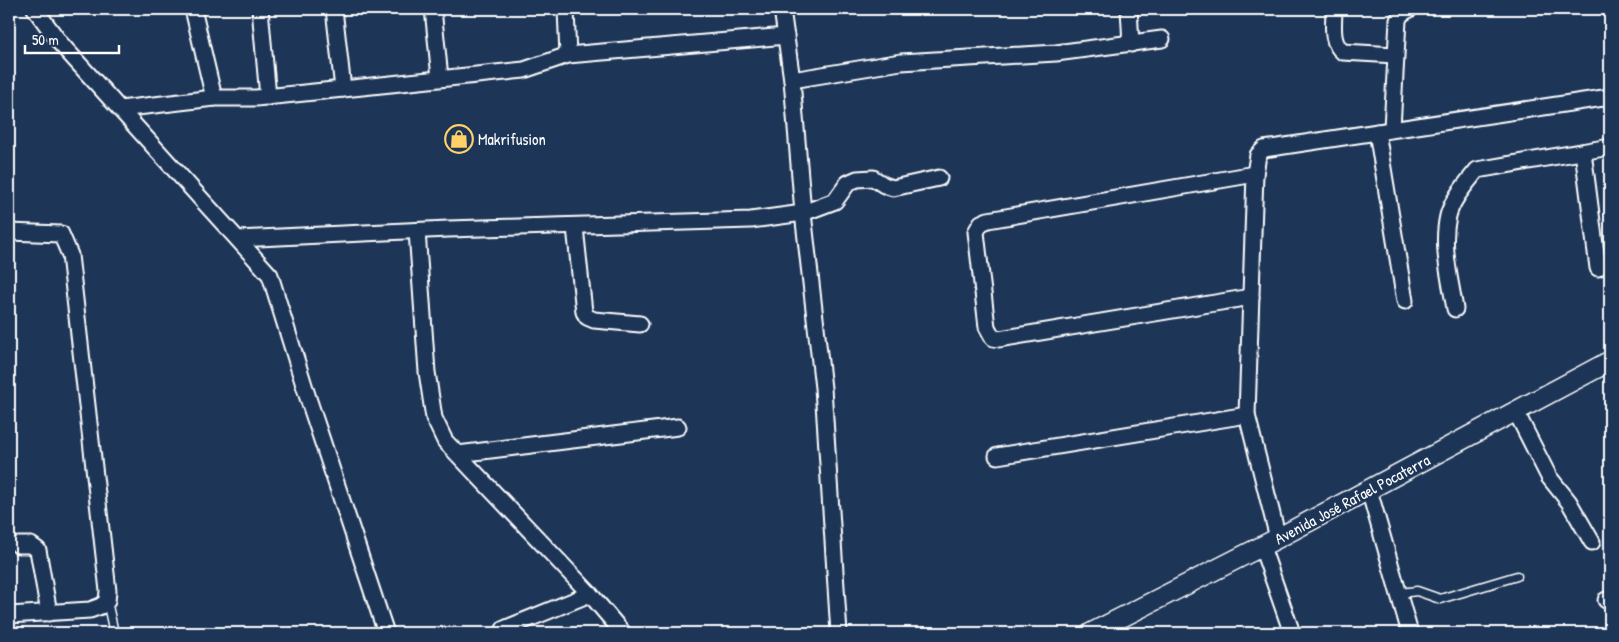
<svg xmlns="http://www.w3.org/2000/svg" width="1619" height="642" viewBox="0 0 1619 642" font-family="'Patrick Hand',sans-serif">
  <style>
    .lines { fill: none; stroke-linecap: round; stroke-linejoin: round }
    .service-casing { stroke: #fff; stroke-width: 11 }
    .minor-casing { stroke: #fff; stroke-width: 19 }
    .tertiary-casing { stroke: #fff; stroke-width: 22 }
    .service { stroke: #1d3557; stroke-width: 8 }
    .minor { stroke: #1d3557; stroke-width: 15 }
    .tertiary { stroke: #1d3557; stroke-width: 19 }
    .labels { text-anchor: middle; stroke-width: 4.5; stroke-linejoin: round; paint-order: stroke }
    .poi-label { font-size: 16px; fill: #fff; stroke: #1d3557; text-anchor: start }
    .street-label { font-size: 16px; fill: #fff; stroke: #1d3557 }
  </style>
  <rect width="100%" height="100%" fill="#1d3557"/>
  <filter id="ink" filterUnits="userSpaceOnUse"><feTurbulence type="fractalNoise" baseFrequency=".02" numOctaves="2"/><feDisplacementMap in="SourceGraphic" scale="10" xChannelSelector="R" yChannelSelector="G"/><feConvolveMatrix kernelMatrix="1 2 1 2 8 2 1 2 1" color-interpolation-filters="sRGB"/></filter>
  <g filter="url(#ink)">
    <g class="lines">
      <defs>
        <g id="service">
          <polyline points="1400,593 1417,591 1440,599 1517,576"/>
          <polyline points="107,601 114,633"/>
        </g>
        <g id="minor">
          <polyline points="35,9 60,43 270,275 308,398 386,633"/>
          <polyline points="193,9 214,98"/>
          <polyline points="260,9 268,97"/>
          <polyline points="334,9 343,89"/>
          <polyline points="433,9 440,78"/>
          <polyline points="782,9 792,80 803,213 823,388 839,633"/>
          <polyline points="1129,9 1131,44"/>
          <path d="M1334,9c0,15 -4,33 9,43l52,3"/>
          <polyline points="566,10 568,55"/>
          <polyline points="792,80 901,62 1056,53 1162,39"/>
          <polyline points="120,109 214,98 256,98 343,89 524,70 568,55 786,36"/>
          <polyline points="1392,128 1398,20 1401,14 1410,9"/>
          <polyline points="1377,132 1405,301"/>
          <polyline points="1583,152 1598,268"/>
          <polyline points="575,227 584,312 587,317 594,320 640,324"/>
          <polyline points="417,231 427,372 434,418 445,441 590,594 623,633"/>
          <polyline points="9,232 61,234 70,255 108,591 107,601 101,606 90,610 9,615"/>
          <polyline points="238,239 448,229 751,220 803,213 835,201 848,183 857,179 873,178 884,185 893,188 939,178"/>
          <polyline points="1251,297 999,339 993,338 987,327 976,232 981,223 988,220 1255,174"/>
          <path d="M1455,309c-5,-30 -14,-63 -7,-93 4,-17 19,-33 29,-46l133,-23"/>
          <polyline points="1516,412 1549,477 1569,502 1592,542"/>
          <polyline points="458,454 678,427"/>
          <polyline points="997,456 1247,415"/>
          <polyline points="1369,490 1410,633"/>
          <polyline points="1278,538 1247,415 1255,174 1258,155 1264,149 1610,97"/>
          <polyline points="18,545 31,545 38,550 49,613"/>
          <polyline points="1262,547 1292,633"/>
          <polyline points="1606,600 1610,600"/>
          <polyline points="504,629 590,594"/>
        </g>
        <polyline id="tertiary" points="1091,633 1278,538 1610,361"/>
      </defs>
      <use href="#service" class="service-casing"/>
      <use href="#minor" class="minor-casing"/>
      <use href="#tertiary" class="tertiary-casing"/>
      <use href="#service" class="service"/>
      <use href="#minor" class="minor"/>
      <use href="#tertiary" class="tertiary"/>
    </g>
  </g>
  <defs>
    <symbol id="shop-ring" viewBox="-11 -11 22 22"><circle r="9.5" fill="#1d3557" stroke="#ffd166" stroke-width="1.5"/><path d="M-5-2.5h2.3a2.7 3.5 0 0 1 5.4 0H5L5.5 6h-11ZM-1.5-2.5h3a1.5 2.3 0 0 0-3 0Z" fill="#ffd166"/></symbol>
  </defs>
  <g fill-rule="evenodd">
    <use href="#shop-ring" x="443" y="123" width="32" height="32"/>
  </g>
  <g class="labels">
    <g class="poi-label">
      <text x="478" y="145">Makrifusion</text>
    </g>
    <g class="street-label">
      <text transform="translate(1352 499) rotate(-28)" y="6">Avenida José Rafael Pocaterra</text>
    </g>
  </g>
  <rect width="1619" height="642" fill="none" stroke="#1d3557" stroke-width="30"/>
  <rect x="15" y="15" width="1589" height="612" fill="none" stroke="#fff" stroke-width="2" filter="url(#ink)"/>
  <path d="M25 45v8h94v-8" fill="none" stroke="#ffffff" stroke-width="2.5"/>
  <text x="32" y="45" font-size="15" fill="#ffffff" stroke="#1d3557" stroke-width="4" paint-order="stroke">50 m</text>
</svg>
